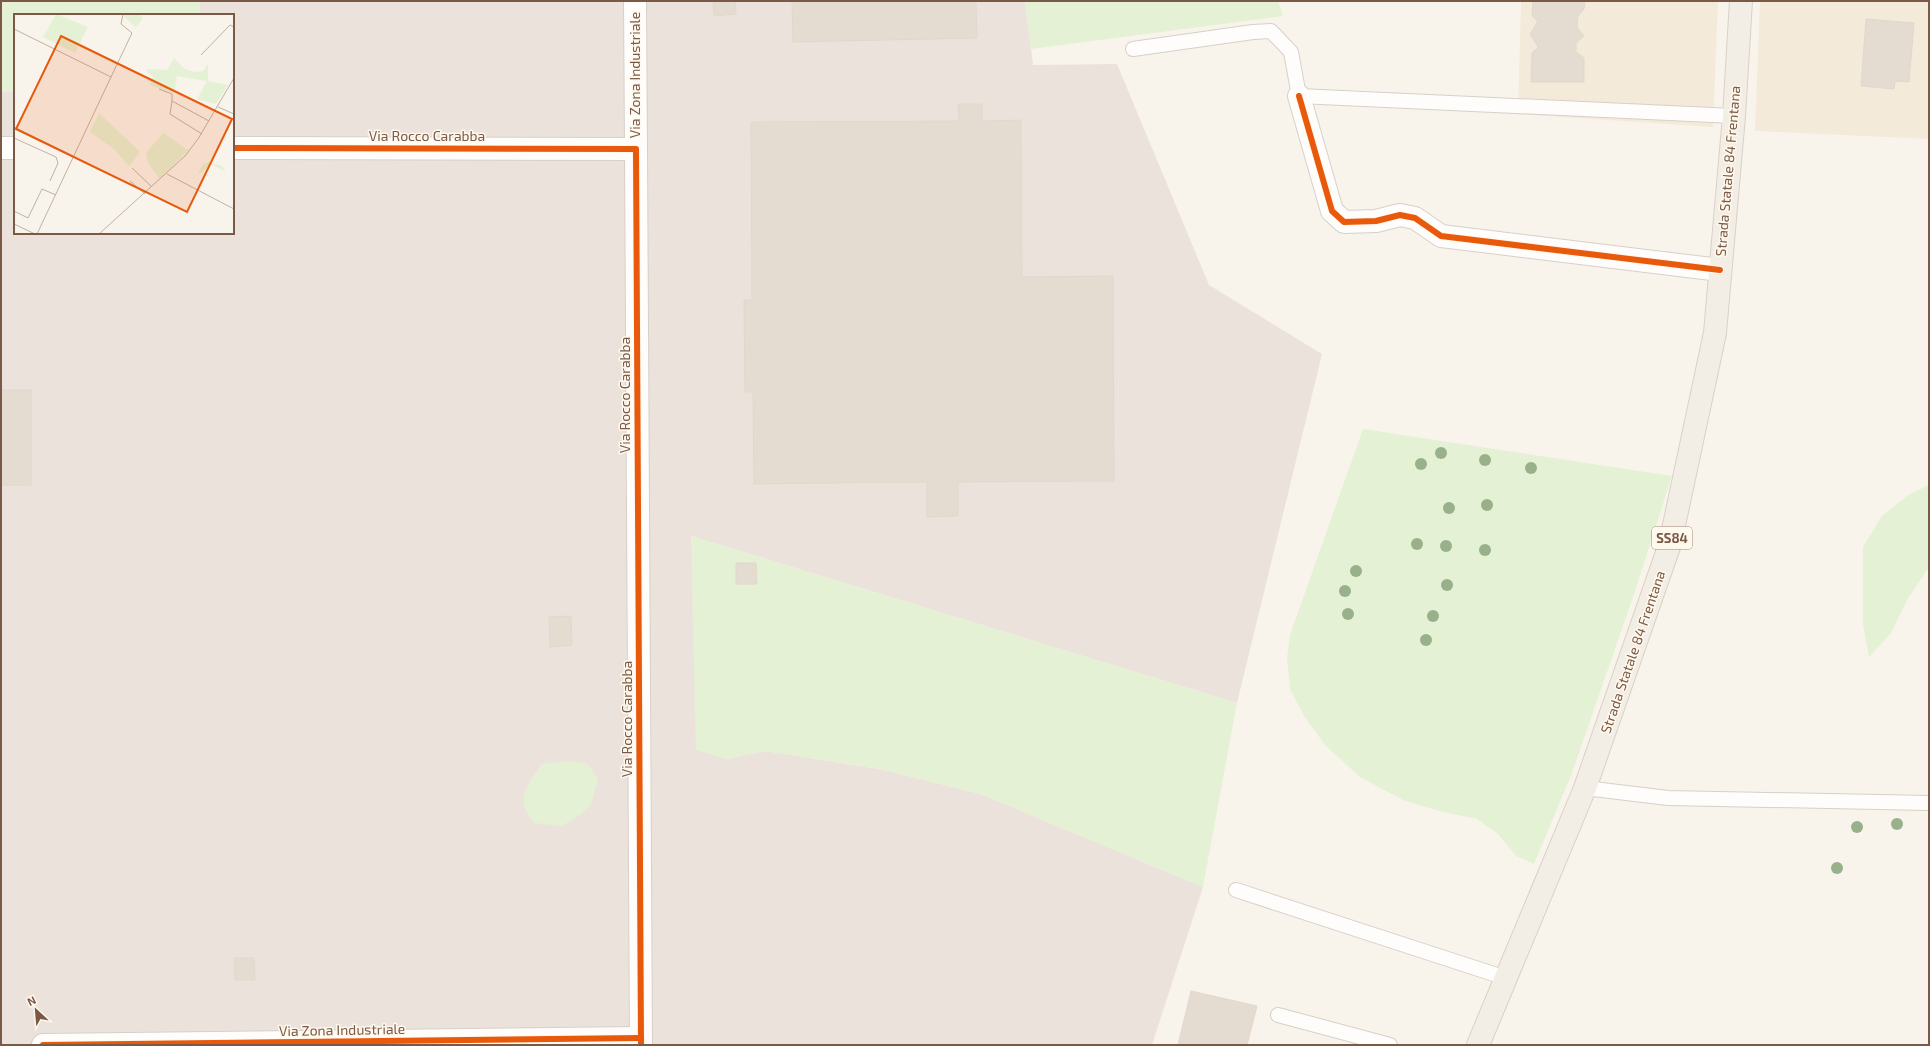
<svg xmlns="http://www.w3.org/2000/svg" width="1930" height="1046" viewBox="0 0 1930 1046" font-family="'Exo 2',sans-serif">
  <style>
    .residential { fill: #f4eada }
    .industrial { fill: #ebe3db; fill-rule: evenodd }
    .green { fill: #e4f1d4 }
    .building { fill: #e5dcd1; stroke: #e2d7cc }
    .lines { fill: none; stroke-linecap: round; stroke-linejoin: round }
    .lane-casing { stroke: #d7d0c8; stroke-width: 16 }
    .street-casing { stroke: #d7d0c8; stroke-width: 24 }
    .primary-casing { stroke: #dad0c8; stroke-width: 24 }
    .lane { stroke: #fefdfc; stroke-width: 14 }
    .street { stroke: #fefdfc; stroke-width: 22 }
    .primary { stroke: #f3eee5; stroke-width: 22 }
    .cycleway-casing { stroke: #fff8ed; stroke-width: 8 }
    .cycleway { stroke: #e8590c; stroke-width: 6 }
    .tree { fill: #99b18a }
    .labels { text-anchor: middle; stroke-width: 3; stroke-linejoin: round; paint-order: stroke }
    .shield { fill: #fff8ed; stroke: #a28979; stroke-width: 1 }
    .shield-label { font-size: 13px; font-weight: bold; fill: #7a5a47 }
    .street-label { font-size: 14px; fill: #7a5a47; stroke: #fff8ed }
    .inset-road { fill: none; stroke: #c2b1a4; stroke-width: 1 }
    .view { fill: #e8590c; fill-opacity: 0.15; stroke: #e8590c; stroke-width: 2 }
    .inset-edge { fill: none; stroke: #7a5a47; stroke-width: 2 }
  </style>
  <rect width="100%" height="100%" fill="#f8f4eb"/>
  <g class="residential">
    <polygon points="1521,1 1718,1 1713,127 1518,114"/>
    <polygon points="1760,1 1929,1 1929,139 1755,131"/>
  </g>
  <path class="industrial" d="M1,1h1024l8,64 84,-1 92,221 113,69 -85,349 -546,-167 35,223 39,-8 115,18 101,25 222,93 -51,158h-1151zM15,15h218v218h-218z"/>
  <g class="green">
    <polygon points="1,1 200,1 200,15 15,15 15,92 1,92"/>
    <polygon points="1025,1 1278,1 1283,16 1031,49"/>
    <polygon points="1363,429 1672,476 1634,594 1572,773 1534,864 1516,856 1498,834 1477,819 1443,812 1405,801 1360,777 1325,745 1304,716 1290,689 1287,658 1290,635"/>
    <polygon points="1929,485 1929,567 1907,600 1891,633 1869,657 1863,624 1863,547 1882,516 1910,494"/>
    <polygon points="691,536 1237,703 1203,887 981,794 880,769 765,751 726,759 696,750"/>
    <path d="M568,761l19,2 11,15 -7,27 -11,10 -18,11 -28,-3c-20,-24 -7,-37 8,-59z"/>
  </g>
  <g class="building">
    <polygon points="713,1 735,1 736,14 714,16"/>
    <polygon points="792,1 976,1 977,38 793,42"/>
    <polygon points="1533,1 1585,1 1584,9 1578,16 1577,27 1584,36 1576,43 1576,52 1584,58 1584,82 1531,82 1532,53 1538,47 1530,34 1538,21 1532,16"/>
    <polygon points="1866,19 1914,23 1909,82 1895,81 1894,89 1861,86"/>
    <polygon points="958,104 982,104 982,121 1021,120 1022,277 1113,276 1114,481 958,482 958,516 927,517 927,482 754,484 753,392 745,392 744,300 752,300 751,122 959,121"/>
    <rect x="1" y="390" width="30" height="95"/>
    <polygon points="736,563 756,563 757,584 736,584"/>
    <polygon points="571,616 572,645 550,647 549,617"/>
    <polygon points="234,958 254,958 255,980 235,980"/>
    <polygon points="1191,991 1257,1006 1247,1045 1178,1045"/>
  </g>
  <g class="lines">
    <defs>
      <g id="lane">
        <polyline points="1133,49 1253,32 1271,31 1291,52 1299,96 1734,116"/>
        <polyline points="1585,788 1668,798 1929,803"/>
        <polyline points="1236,890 1506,978"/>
        <polyline points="1278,1015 1390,1045"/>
      </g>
      <g id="street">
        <polyline points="635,1 636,149"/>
        <polyline points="1299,96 1332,211 1344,222 1376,221 1400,215 1415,218 1441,236 1720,270"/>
        <polyline points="1,148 15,148"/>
        <polyline points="233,148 636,149 641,1045"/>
        <polyline points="43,1045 641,1038"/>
      </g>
      <polyline id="primary" points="1478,1045 1585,788 1670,544 1715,333 1734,116 1741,1"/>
    </defs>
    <use href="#lane" class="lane-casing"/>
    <use href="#street" class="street-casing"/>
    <use href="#primary" class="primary-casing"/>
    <use href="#lane" class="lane"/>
    <use href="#street" class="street"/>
    <use href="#primary" class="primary"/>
    <defs>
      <g id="cycleway">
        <polyline points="1299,96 1332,211 1344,222 1376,221 1400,215 1415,218 1441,236 1720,270"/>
        <polyline points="233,148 636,149 641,1045"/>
        <polyline points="43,1045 641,1038"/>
      </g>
    </defs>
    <use href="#cycleway" class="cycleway-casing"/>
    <use href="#cycleway" class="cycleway"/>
  </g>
  <g class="tree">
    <circle cx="1441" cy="453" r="6"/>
    <circle cx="1485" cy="460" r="6"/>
    <circle cx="1421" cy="464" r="6"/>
    <circle cx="1531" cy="468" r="6"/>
    <circle cx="1487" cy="505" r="6"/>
    <circle cx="1449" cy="508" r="6"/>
    <circle cx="1417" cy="544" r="6"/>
    <circle cx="1446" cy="546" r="6"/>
    <circle cx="1485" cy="550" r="6"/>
    <circle cx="1356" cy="571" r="6"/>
    <circle cx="1447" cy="585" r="6"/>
    <circle cx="1345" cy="591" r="6"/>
    <circle cx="1348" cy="614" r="6"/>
    <circle cx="1433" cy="616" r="6"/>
    <circle cx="1426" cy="640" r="6"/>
    <circle cx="1897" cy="824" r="6"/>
    <circle cx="1857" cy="827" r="6"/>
    <circle cx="1837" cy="868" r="6"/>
  </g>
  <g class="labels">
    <rect class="shield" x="1652" y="527" width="40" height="22" rx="3"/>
    <g class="shield-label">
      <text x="1672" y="543">SS84</text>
    </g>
    <g class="street-label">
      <text transform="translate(635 75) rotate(-90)" y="5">Via Zona Industriale</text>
      <text x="427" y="141">Via Rocco Carabba</text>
      <text transform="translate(1728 171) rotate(-85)" y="5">Strada Statale 84 Frentana</text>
      <text transform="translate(625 395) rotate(-90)" y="5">Via Rocco Carabba</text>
      <text transform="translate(1633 652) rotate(-71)" y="5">Strada Statale 84 Frentana</text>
      <text transform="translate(627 719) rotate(-90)" y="5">Via Rocco Carabba</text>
      <text transform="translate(342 1030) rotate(-1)" y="5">Via Zona Industriale</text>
    </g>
  </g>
  <g transform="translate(14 14)">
    <rect width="220" height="220" fill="#f8f4eb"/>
    <path d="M42,0l32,13 -13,26 -32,-16zM111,0h15l3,4 -7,9 -12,-10zM160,44l9,10 11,4 9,-1 5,-7v17l20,4 -12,19 -19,-5 10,-18 -30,-5 -3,17 -24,-8 3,-9 -6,-4v-3l20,1zM85,99l41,39 -11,14 -15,-17 -24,-17zM149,119l25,17 -28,29 -12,-16 -2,-10zM195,148l13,4 4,6 -15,-8 -13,11 4,-10z" fill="#e4f1d4"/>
    <path class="inset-road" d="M0,15l97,48 -74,157M187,41l29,-30 4,2M97,63l21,-44 -11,-9 2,-10M145,75l13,5v7l37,20M158,87l-2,13 32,20M204,93l16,7M0,113l59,29M0,124l42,19 2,6 -8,18M118,154l20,19M153,160l67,35M116,167l15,13M0,197l14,7 14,-29 14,6M0,210l21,10M85,220l86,-78 13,-17 36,-61"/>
    <path class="view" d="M47,22l171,83 -45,93 -171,-83z"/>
    <rect width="220" height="220" class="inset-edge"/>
  </g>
  <rect width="1930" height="1046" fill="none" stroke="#7a5a47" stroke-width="4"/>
  <g transform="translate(36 1010) rotate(334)" stroke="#fff8ed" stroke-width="3" paint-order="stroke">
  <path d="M0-3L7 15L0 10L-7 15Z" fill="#7a5a47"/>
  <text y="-6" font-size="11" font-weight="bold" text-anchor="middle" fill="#7a5a47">N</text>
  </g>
</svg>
